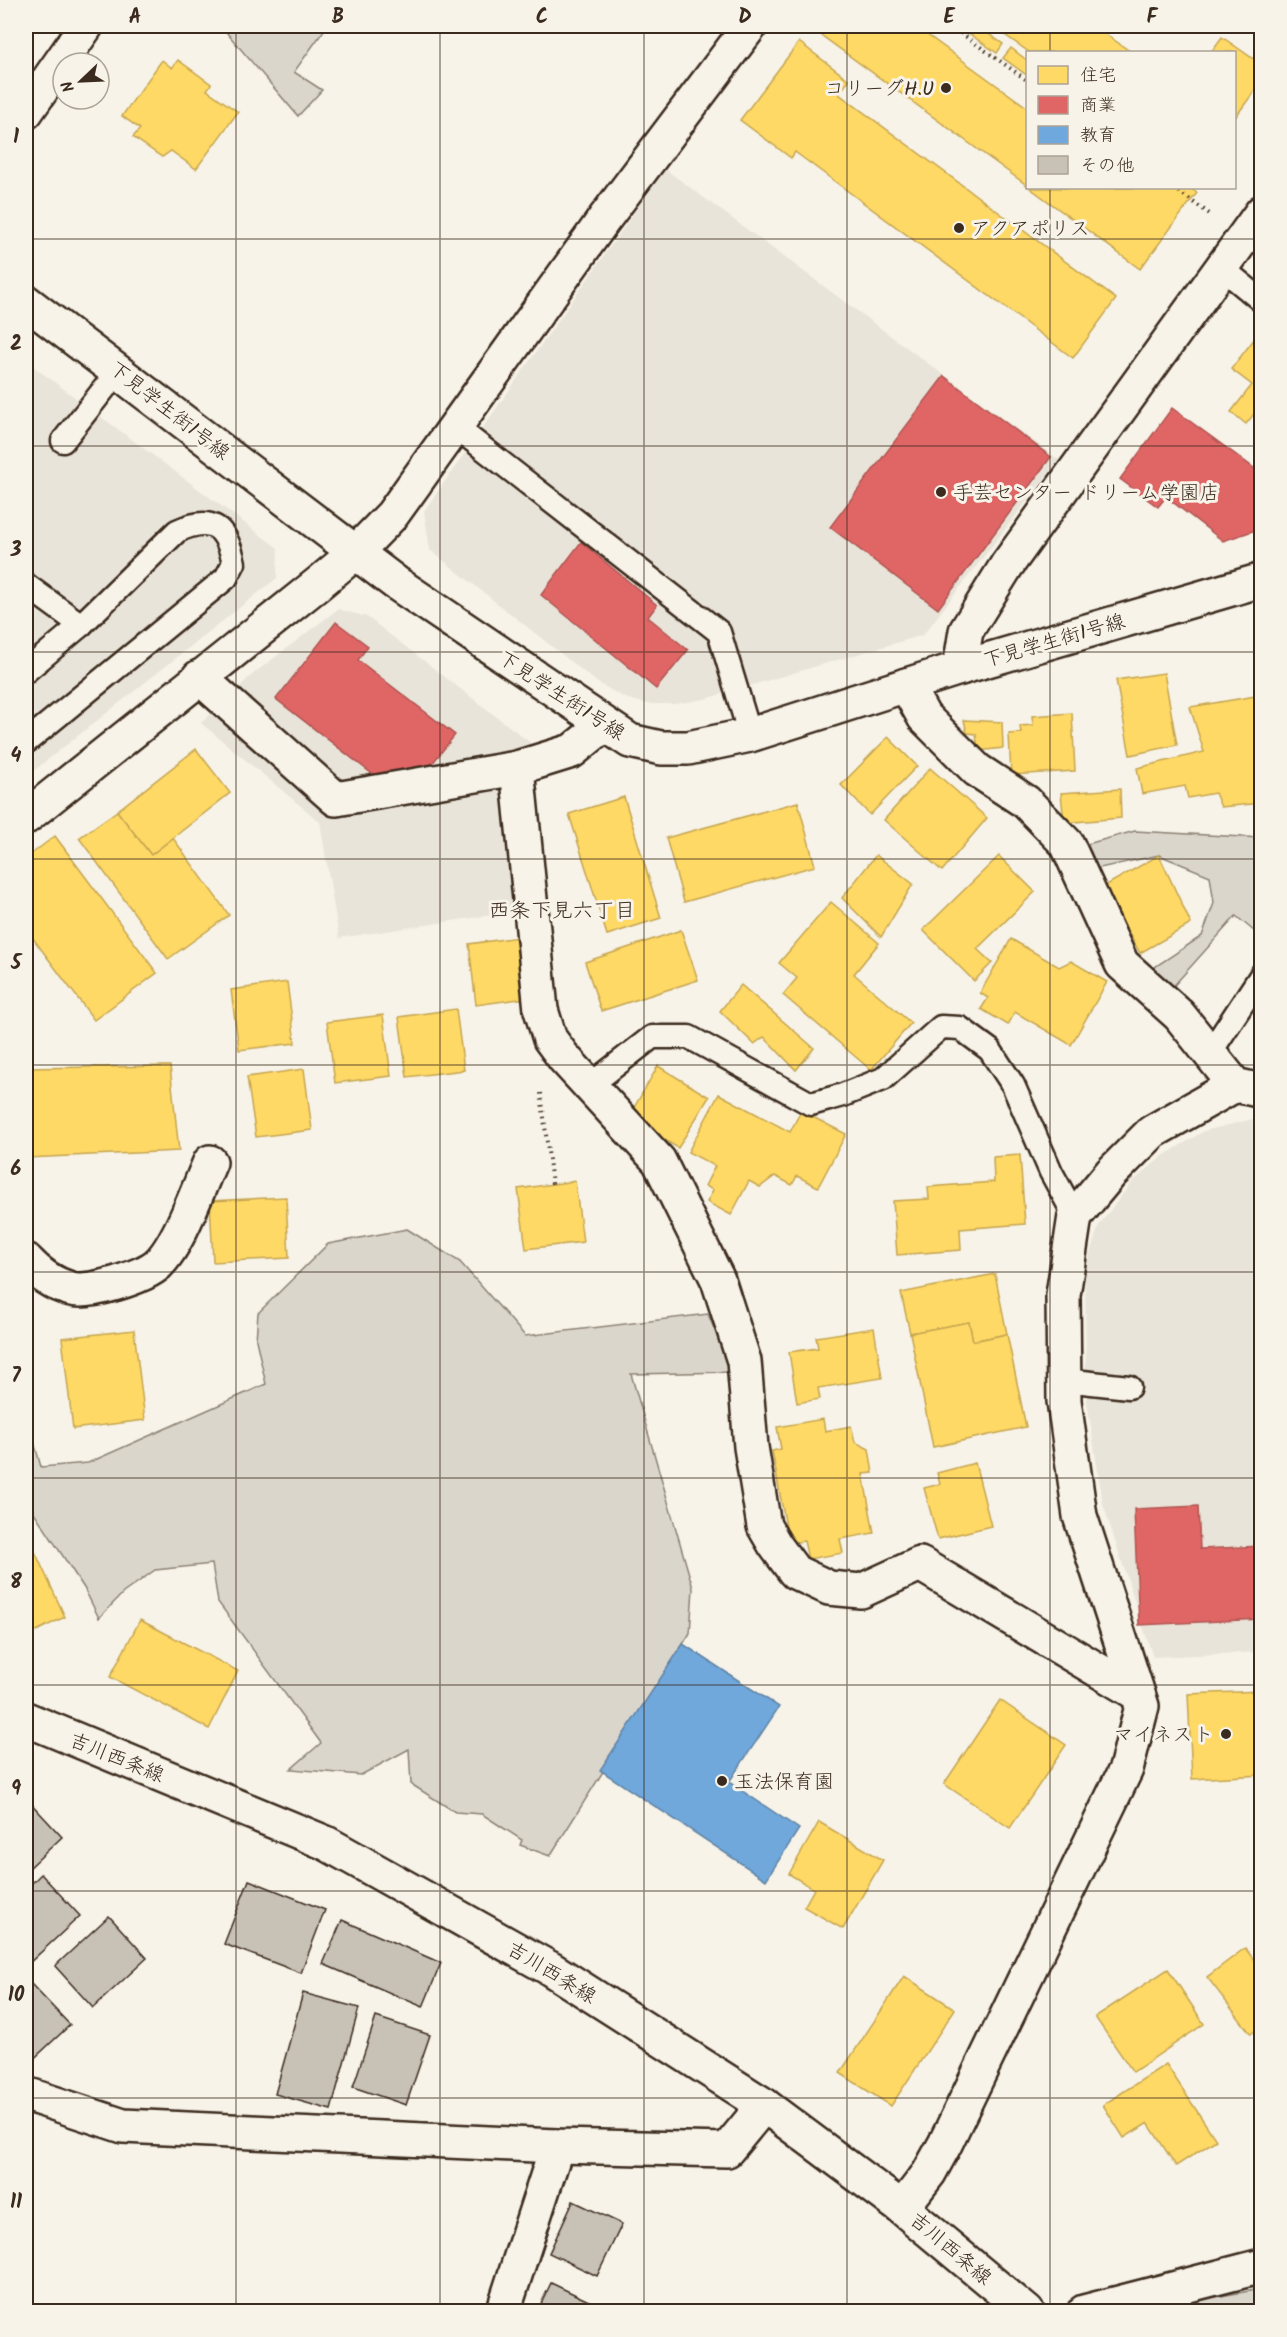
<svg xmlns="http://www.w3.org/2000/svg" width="1287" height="2337" viewBox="0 0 1287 2337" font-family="Kalam,'Klee One',sans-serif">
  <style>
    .built { fill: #e9e4d9 }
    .green { fill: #dbd6cb; stroke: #8b8074; stroke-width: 1.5 }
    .homes { fill: #ffd966; stroke: #c4a450; stroke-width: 1.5 }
    .shops { fill: #e06666; stroke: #ae5450; stroke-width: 1.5 }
    .schools { fill: #6fa8dc; stroke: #5f82a3; stroke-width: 1.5 }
    .building { fill: #c8c1b6; stroke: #3b2a1e; stroke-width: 1.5 }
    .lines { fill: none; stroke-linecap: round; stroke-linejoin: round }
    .lane-casing { stroke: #3b2a1e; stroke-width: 27 }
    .street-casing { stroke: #3b2a1e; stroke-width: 38 }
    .secondary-casing { stroke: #3b2a1e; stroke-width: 38 }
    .path { stroke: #3b2a1e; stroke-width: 4; stroke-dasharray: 1.5 4.5; stroke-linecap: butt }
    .lane { stroke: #f7f3e8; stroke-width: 22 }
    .street { stroke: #f7f3e8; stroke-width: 33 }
    .secondary { stroke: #f7f3e8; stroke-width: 33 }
    .grid { fill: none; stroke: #3b2a1e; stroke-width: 1.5; stroke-opacity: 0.55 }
    .poi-dot { fill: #3b2a1e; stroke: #f7f3e8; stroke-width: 2 }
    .labels { text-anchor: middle; stroke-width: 6; stroke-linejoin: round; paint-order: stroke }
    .poi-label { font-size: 20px; fill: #3b2a1e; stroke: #f7f3e8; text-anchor: start }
    .street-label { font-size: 20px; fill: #3b2a1e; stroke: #f7f3e8 }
    .neighbourhood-label { font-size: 21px; fill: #3b2a1e; stroke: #f7f3e8 }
    .neatline { fill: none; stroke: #3b2a1e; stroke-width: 2 }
    .grid-label { font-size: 20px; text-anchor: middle; font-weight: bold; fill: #3b2a1e }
  </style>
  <rect width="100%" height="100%" fill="#f7f3e8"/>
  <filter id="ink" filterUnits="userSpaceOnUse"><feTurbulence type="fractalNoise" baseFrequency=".0167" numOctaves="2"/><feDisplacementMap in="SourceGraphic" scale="12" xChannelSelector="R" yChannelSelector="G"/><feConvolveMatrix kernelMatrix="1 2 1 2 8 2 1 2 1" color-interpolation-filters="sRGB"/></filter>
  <g filter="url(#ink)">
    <g class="built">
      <polygon points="665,169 1059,460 923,635 705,699 675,704 647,704 625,698 598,683 430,550 424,511"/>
      <polygon points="26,361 278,548 277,578 26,777"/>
      <polygon points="338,609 367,617 536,747 502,793 519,911 339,938 320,822 201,723 253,674"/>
      <polygon points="1261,1117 1261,1652 1153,1657 1103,1504 1086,1395 1085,1269 1099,1225 1132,1182 1163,1156 1204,1131"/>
    </g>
    <g class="green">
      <polygon points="221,26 327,26 294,72 322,90 298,116"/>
      <polygon points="1135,831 1261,838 1261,937 1236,916 1169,991 1147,972 1202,936 1214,903 1210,876 1159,855 1091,870 1080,846"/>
      <polygon points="407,1229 460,1262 525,1336 708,1314 732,1372 631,1374 693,1588 690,1633 550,1856 520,1845 522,1840 482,1814 455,1812 411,1784 409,1749 361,1775 291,1769 321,1743 218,1602 212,1564 155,1570 123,1593 99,1618 84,1588 26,1500 26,1413 41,1467 88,1463 266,1384 256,1340 258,1313 328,1244"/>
      <polygon points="1261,2289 1260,2311 1141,2310"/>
    </g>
    <g class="homes">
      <polygon points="817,26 915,26 1028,108 1028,186 814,30"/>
      <polygon points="958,26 977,26 1003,44 997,53"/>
      <polygon points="992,26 1094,26 1131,52 1029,52"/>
      <polygon points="1222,37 1262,65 1262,81 1234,119 1234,52 1211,52"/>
      <polygon points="799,42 849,80 839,94 1116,299 1073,358 795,152 791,158 740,120"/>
      <polygon points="1011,48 1028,61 1028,76 1003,58"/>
      <polygon points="162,60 172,68 178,60 211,84 207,90 238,112 196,169 171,151 162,157 133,137 140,129 122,116"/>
      <polygon points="1030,188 1190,188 1197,193 1140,269"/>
      <polygon points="1262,329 1262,404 1246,424 1231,412 1252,385 1231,369"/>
      <polygon points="1164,673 1177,745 1130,755 1116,680"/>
      <polygon points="1262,695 1262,803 1221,807 1215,793 1188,798 1185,786 1142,794 1137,768 1204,752 1190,707"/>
      <polygon points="1072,713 1075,771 1011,775 1009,734 1021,733 1020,726 1033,725 1032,716"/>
      <polygon points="964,720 1002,722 1003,748 978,751 976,734 967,733"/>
      <polygon points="888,737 917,766 870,815 841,785"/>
      <polygon points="196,749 230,793 151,855 117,811"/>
      <polygon points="930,768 987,818 942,871 884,820"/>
      <polygon points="1120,789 1121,818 1064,823 1061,793"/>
      <polygon points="624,797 661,918 607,935 569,814"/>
      <polygon points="798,802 815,866 684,902 666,838"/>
      <polygon points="117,811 151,855 173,838 229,915 168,959 79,838"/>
      <polygon points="55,836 157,973 94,1020 26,929 26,858"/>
      <polygon points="876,855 913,884 881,937 842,898"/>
      <polygon points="1159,855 1191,924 1140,953 1103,887"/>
      <polygon points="999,856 1035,892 977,949 992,963 974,981 923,930"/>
      <polygon points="831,902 879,943 854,974 911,1023 871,1070 783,995 797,978 779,963"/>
      <polygon points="681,930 698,980 601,1011 585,962"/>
      <polygon points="525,936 533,997 476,1005 469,944"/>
      <polygon points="1011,939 1059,967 1071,961 1107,982 1071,1045 1015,1012 1008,1025 981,1009 988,998 980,993"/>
      <polygon points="287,982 295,1043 239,1050 231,990"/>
      <polygon points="741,985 814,1048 796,1070 764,1037 754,1044 720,1011"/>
      <polygon points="456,1009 464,1070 407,1077 399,1017"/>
      <polygon points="383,1015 391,1076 335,1083 327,1022"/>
      <polygon points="170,1066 179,1151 26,1158 26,1068"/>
      <polygon points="658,1066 709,1097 678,1148 628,1118"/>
      <polygon points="304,1069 312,1130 256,1137 247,1077"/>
      <polygon points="719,1094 790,1132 801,1111 846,1134 818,1187 797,1176 792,1185 775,1176 760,1187 749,1181 731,1215 707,1202 713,1190 705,1186 715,1166 688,1152"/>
      <polygon points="1020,1155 1025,1224 960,1229 961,1250 897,1255 893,1201 929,1199 928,1187 994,1182 993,1157"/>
      <polygon points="575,1181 583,1242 526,1249 518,1189"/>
      <polygon points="286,1197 289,1258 213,1262 210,1201"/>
      <polygon points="995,1274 1007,1334 973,1341 969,1322 910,1333 901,1293"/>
      <polygon points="969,1322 973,1341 1007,1334 1026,1427 933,1447 910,1333"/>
      <polygon points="874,1328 882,1378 818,1388 820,1399 797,1403 789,1352 818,1348 816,1337"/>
      <polygon points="134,1330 145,1420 73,1429 62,1338"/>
      <polygon points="26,1341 30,1382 26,1383"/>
      <polygon points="823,1419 825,1431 851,1426 855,1442 869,1449 873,1473 863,1474 874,1533 840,1539 843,1553 808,1559 804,1541 789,1543 772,1451 781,1449 777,1427"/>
      <polygon points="975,1463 991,1526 938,1539 924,1488 940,1484 937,1473"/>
      <polygon points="26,1532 65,1617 26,1636"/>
      <polygon points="140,1620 238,1671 209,1729 110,1677"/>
      <polygon points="1262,1691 1262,1775 1192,1779 1188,1694"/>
      <polygon points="1000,1700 1066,1745 1010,1828 944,1784"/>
      <polygon points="819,1822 883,1860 843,1929 804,1907 814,1889 789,1874"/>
      <polygon points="1245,1948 1262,1970 1262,2025 1251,2034 1207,1977"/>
      <polygon points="1168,1969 1204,2024 1133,2072 1095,2017"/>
      <polygon points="904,1976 955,2009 891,2106 840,2073"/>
      <polygon points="1166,2064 1216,2140 1176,2166 1148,2123 1124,2138 1103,2105"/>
    </g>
    <g class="shops">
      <polygon points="944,376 1051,457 938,609 830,527"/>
      <polygon points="1172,408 1262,474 1262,528 1223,541 1166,497 1158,507 1120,479"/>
      <polygon points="581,542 657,605 648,617 688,650 656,689 541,595"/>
      <polygon points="336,622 368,646 358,660 455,735 431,765 376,777 276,699"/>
      <polygon points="1198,1506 1200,1549 1262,1546 1262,1619 1139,1625 1134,1509"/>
    </g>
    <polygon class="schools" points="683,1644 779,1707 729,1782 799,1829 766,1880 600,1770"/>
    <g class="building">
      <polygon points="26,1798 62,1837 26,1871"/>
      <polygon points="41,1874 80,1916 26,1966 26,1889"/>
      <polygon points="249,1880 325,1910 301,1973 224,1944"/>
      <polygon points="109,1916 147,1958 93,2008 55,1966"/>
      <polygon points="342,1920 441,1963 423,2007 323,1964"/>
      <polygon points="31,1984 70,2025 26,2066 26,1989"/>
      <polygon points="303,1993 359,2008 331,2110 275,2094"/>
      <polygon points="376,2017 430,2035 406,2105 353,2087"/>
      <polygon points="573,2201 622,2224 597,2276 549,2253"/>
      <polygon points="551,2283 599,2306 597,2312 537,2312"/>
    </g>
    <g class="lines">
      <defs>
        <g id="lane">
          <polyline points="1222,268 1262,301"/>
          <polyline points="457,428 719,632 750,735"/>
          <polyline points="63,441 119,370"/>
          <polyline points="26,585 81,625 26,671"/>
          <path d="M26,742l200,-164 8,-15c-8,-37 -22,-48 -57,-32l-96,94"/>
          <polyline points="1210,1053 1262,974"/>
          <polyline points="589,1086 652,1037 689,1037 811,1104 843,1095 883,1079 941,1027 960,1028 990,1050 1013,1085 1051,1172 1075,1216"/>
          <polyline points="1064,1380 1129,1387"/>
        </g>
        <g id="street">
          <polyline points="26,112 86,26"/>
          <polyline points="26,302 396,583 630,741 661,748 688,748 750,735 960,668 1262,580"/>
          <polyline points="960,668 966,631 1007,565 1262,212"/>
          <polyline points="199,677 336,799 517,768"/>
          <polyline points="906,685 924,717 977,770 1026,802 1067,844 1122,964 1179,1015 1235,1085 1262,1091"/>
          <polyline points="604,725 572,751 517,768 541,1010 550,1039 564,1058 659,1161 718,1280 744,1361 751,1447 764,1526 775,1545 795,1572 829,1588 861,1591 920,1564 1138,1694"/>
          <polyline points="26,817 319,583 355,553 392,515 605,218 750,26"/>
          <path d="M26,1260c13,14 26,24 45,29 19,5 73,-12 87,-25 21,-20 40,-75 52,-102"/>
          <polyline points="26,2094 123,2126 557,2146 727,2150 764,2105"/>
          <polyline points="902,2208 929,2173 945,2144 1126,1769 1142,1706 1080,1516 1064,1401 1063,1295 1075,1216 1111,1173 1152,1132 1235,1085"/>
          <polyline points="503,2312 557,2146"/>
          <polyline points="1084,2312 1262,2266"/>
        </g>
        <polyline id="secondary" points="26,1719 326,1843 551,1969 764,2105 902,2208 1027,2312"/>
      </defs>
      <use href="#lane" class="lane-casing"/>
      <use href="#street" class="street-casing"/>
      <use href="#secondary" class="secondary-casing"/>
      <g class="path">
        <polyline points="951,26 1028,81"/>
        <polyline points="1174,188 1211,215"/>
        <polyline points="541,1093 552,1184"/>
      </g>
      <use href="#lane" class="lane"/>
      <use href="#street" class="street"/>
      <use href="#secondary" class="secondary"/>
    </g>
  </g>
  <path class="grid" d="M236,26v2286M440,26v2286M644,26v2286M847,26v2286M1050,26v26M1050,188v2124M26,239h1236M26,446h1236M26,652h1236M26,859h1236M26,1065h1236M26,1272h1236M26,1478h1236M26,1685h1236M26,1891h1236M26,2098h1236"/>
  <g class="poi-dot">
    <circle cx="946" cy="88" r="6"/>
    <circle cx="959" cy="228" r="6"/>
    <circle cx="941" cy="492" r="6"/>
    <circle cx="1226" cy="1734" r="6"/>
    <circle cx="722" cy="1781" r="6"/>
  </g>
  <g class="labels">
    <g class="poi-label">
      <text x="934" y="95" text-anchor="end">コリーグH.U</text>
      <text x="971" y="235">アクアポリス</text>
      <text x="953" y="499">手芸センター ドリーム学園店</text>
      <text x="1214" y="1741" text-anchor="end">マイネスト</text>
      <text x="734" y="1788">玉法保育園</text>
    </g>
    <g class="street-label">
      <text transform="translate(170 410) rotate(38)" y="7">下見学生街1号線</text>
      <text transform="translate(1054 640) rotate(-16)" y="7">下見学生街1号線</text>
      <text transform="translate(562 695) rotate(33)" y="7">下見学生街1号線</text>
      <text transform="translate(117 1757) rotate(22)" y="7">吉川西条線</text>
      <text transform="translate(552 1972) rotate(31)" y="7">吉川西条線</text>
      <text transform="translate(951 2248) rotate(40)" y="7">吉川西条線</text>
    </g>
    <g class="neighbourhood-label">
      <text x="562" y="917">西条下見六丁目</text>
    </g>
  </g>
  <rect width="1287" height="2337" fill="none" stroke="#f7f3e8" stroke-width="66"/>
  <rect x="1026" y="51" width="210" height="138" fill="#f7f3e8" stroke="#aca397" stroke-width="1.5"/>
  <rect x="1038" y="66" width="30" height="18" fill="#ffd966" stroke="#aca397" stroke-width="1.5"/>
  <text x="1080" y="81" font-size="18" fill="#3b2a1e">住宅</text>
  <rect x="1038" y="96" width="30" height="18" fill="#e06666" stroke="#aca397" stroke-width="1.5"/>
  <text x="1080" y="111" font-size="18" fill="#3b2a1e">商業</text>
  <rect x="1038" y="126" width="30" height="18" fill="#6fa8dc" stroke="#aca397" stroke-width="1.5"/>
  <text x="1080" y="141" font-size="18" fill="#3b2a1e">教育</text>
  <rect x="1038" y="156" width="30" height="18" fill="#c8c1b6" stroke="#aca397" stroke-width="1.5"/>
  <text x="1080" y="171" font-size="18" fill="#3b2a1e">その他</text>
  <g transform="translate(81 81) rotate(247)"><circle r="28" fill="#f7f3e8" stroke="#aca397" stroke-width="1.5"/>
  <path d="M0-4.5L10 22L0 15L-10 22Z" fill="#3b2a1e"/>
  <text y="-9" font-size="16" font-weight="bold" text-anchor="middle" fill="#3b2a1e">N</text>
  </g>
  <rect x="33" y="33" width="1221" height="2271" class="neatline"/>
  <g class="grid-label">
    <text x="135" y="23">A</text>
    <text x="338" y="23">B</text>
    <text x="542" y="23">C</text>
    <text x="745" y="23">D</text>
    <text x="949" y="23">E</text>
    <text x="1152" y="23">F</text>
    <text x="16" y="143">1</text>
    <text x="16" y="350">2</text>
    <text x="16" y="556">3</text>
    <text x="16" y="762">4</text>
    <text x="16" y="969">5</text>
    <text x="16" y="1175">6</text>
    <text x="16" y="1382">7</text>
    <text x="16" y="1588">8</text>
    <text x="16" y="1795">9</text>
    <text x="16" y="2001">10</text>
    <text x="16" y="2208">11</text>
  </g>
</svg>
